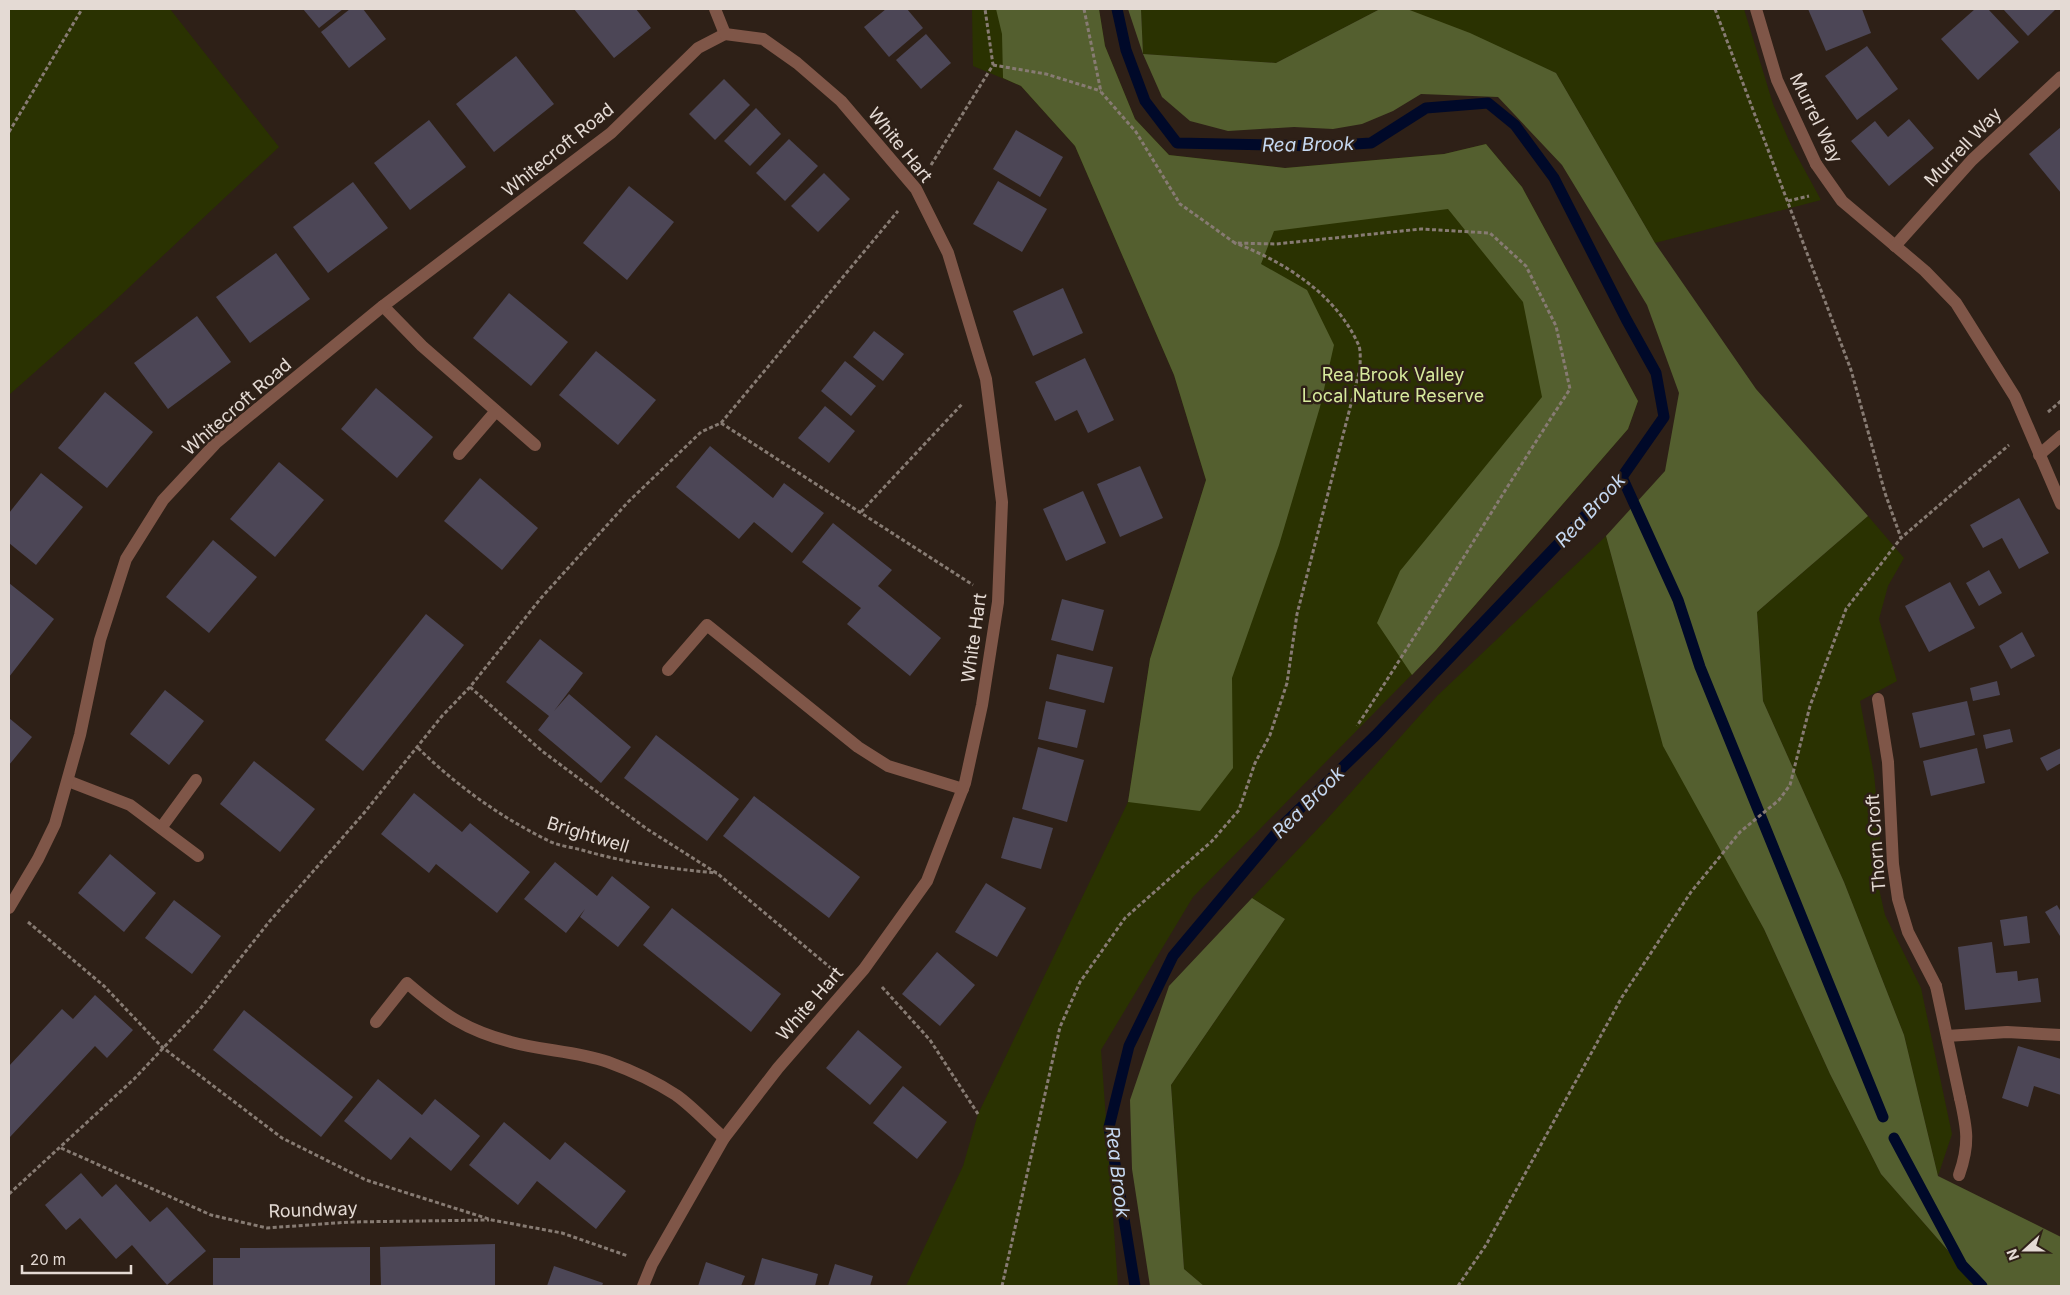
<svg xmlns="http://www.w3.org/2000/svg" width="2070" height="1295" viewBox="0 0 2070 1295" font-family="Inter,sans-serif">
  <style>
    .green { fill: #2a3201 }
    .forest { fill: #545f2f }
    .lines { fill: none; stroke-linecap: round; stroke-linejoin: round }
    .stream { stroke: #000929; stroke-width: 11 }
    .building { fill: #4c4656 }
    .path { stroke: #877b73; stroke-width: 3; stroke-dasharray: 4 2.5; stroke-linecap: butt }
    .lane { stroke: #7f5648; stroke-width: 12 }
    .street { stroke: #7f5648; stroke-width: 12 }
    .labels { text-anchor: middle; stroke-width: 5; stroke-linejoin: round; paint-order: stroke }
    .street-label { font-size: 18px; fill: #e4dad4; stroke: #2e2017 }
    .park-label { font-size: 18px; fill: #d7ea9d; stroke: #2e2017 }
    .water-label { font-size: 19px; font-style: italic; fill: #c6d9f2; stroke: #2e2017 }
  </style>
  <rect width="100%" height="100%" fill="#2e2017"/>
  <g class="green">
    <polygon points="9,9 170,9 279,147 105,310 9,395"/>
    <polygon points="972,9 1099,9 1105,46 1135,119 1169,155 1285,168 1444,154 1486,144 1522,187 1638,401 1628,429 1436,650 1193,897 1101,1050 1118,1286 906,1286 963,1166 978,1114 1128,802 1150,659 1206,480 1174,375 1075,146 1021,86 973,66"/>
    <polygon points="1141,9 1380,9 1276,63 1143,54"/>
    <polygon points="1407,9 1744,9 1773,104 1791,145 1821,200 1655,243 1556,73"/>
    <polygon points="1868,516 1904,558 1888,586 1879,619 1897,681 1860,701 1874,774 1880,835 1877,880 1885,915 1921,988 1952,1134 1938,1176 1904,1035 1844,882 1763,701 1757,612"/>
    <polygon points="1606,536 1661,738 1764,929 1830,1074 1881,1174 1979,1286 1204,1286 1184,1269 1171,1085 1285,919 1252,898 1328,818 1437,696"/>
  </g>
  <g class="forest">
    <polygon points="996,9 1099,9 1105,46 1135,119 1169,155 1285,168 1444,154 1486,144 1522,187 1638,401 1628,429 1436,650 1412,675 1377,623 1400,571 1542,397 1523,302 1448,209 1274,231 1261,264 1307,290 1334,345 1320,407 1279,545 1232,678 1233,768 1200,811 1128,802 1150,659 1206,480 1174,375 1075,146 1021,86 1003,78 1002,34"/>
    <polygon points="1128,9 1141,9 1143,54 1276,63 1380,9 1407,9 1470,33 1556,73 1655,243 1756,389 1868,516 1757,612 1763,701 1844,882 1904,1035 1938,1176 2061,1237 2061,1286 1979,1286 1881,1174 1830,1074 1764,929 1663,746 1606,536 1665,471 1679,393 1647,305 1562,165 1498,97 1421,94 1393,111 1362,124 1333,129 1294,127 1228,131 1190,121 1162,97 1143,54"/>
    <polygon points="1252,898 1285,919 1171,1085 1184,1269 1204,1286 1150,1286 1132,1169 1130,1100 1169,986"/>
  </g>
  <g class="lines">
    <g class="stream">
      <polyline points="1117,9 1126,50 1145,101 1177,143 1323,146 1371,143 1426,108 1488,103 1515,125 1554,178 1626,319 1656,373 1664,417 1622,477 1376,735 1283,825 1173,956 1129,1046 1109,1127 1135,1286"/>
      <polyline points="1622,477 1678,600 1700,667 1883,1117"/>
      <polyline points="1894,1138 1962,1265 1982,1286"/>
    </g>
  </g>
  <g class="building">
    <polygon points="303,9 343,9 319,28"/>
    <polygon points="350,9 363,9 386,39 349,68 321,32"/>
    <polygon points="574,9 636,9 651,28 614,58"/>
    <polygon points="886,9 907,9 923,28 889,57 864,27"/>
    <polygon points="1808,9 1862,9 1871,33 1826,51"/>
    <polygon points="1975,9 1988,9 2019,42 1978,80 1941,39"/>
    <polygon points="2003,9 2056,9 2028,36"/>
    <polygon points="926,34 951,63 921,89 896,60"/>
    <polygon points="1867,46 1898,89 1857,120 1825,76"/>
    <polygon points="516,56 554,104 494,152 456,104"/>
    <polygon points="724,79 750,105 715,140 689,114"/>
    <polygon points="756,108 781,134 750,166 724,141"/>
    <polygon points="1909,119 1934,148 1889,186 1851,141 1875,121 1888,137"/>
    <polygon points="429,120 466,167 410,210 374,163"/>
    <polygon points="2061,127 2061,193 2029,154"/>
    <polygon points="1016,130 1063,157 1040,197 993,169"/>
    <polygon points="789,139 818,166 785,201 756,173"/>
    <polygon points="824,173 850,199 818,232 791,206"/>
    <polygon points="998,181 1047,209 1022,252 973,224"/>
    <polygon points="353,182 388,228 328,273 293,227"/>
    <polygon points="629,186 674,222 627,280 583,243"/>
    <polygon points="276,253 310,299 250,343 216,297"/>
    <polygon points="1063,288 1083,333 1033,356 1013,311"/>
    <polygon points="509,293 568,342 531,386 473,338"/>
    <polygon points="197,316 231,362 168,409 134,363"/>
    <polygon points="874,331 904,354 883,381 853,357"/>
    <polygon points="596,351 656,400 618,445 559,395"/>
    <polygon points="1085,358 1114,420 1088,433 1077,410 1055,421 1035,382"/>
    <polygon points="845,361 876,386 851,416 821,391"/>
    <polygon points="376,388 433,437 397,478 341,429"/>
    <polygon points="105,392 153,432 107,488 58,448"/>
    <polygon points="825,406 855,431 829,463 798,438"/>
    <polygon points="710,446 773,498 784,483 824,513 792,553 754,522 739,539 676,487"/>
    <polygon points="279,462 324,500 275,557 230,519"/>
    <polygon points="1140,466 1163,518 1120,537 1097,484"/>
    <polygon points="41,473 83,507 36,565 9,543 9,513"/>
    <polygon points="480,478 538,528 502,570 444,521"/>
    <polygon points="1083,491 1106,543 1066,561 1043,509"/>
    <polygon points="2019,498 2049,553 2019,569 2002,538 1983,548 1970,525"/>
    <polygon points="833,523 892,570 878,586 941,638 910,676 847,624 861,608 802,562"/>
    <polygon points="213,540 257,577 209,633 166,597"/>
    <polygon points="1989,570 2002,593 1979,606 1966,583"/>
    <polygon points="1950,582 1975,628 1929,652 1905,606"/>
    <polygon points="9,583 54,619 9,677"/>
    <polygon points="1062,599 1104,610 1093,651 1051,640"/>
    <polygon points="426,614 464,645 363,771 325,740"/>
    <polygon points="2022,632 2035,656 2011,669 1999,646"/>
    <polygon points="540,639 583,673 554,711 569,694 631,747 601,783 538,730 549,716 506,682"/>
    <polygon points="1057,654 1113,667 1104,703 1049,689"/>
    <polygon points="1997,681 2000,695 1973,701 1970,688"/>
    <polygon points="165,690 204,721 169,765 130,734"/>
    <polygon points="1046,701 1086,710 1077,748 1038,739"/>
    <polygon points="1967,701 1975,735 1920,748 1912,713"/>
    <polygon points="9,718 32,737 9,765"/>
    <polygon points="2010,729 2013,742 1986,749 1983,735"/>
    <polygon points="656,735 739,799 707,841 624,778"/>
    <polygon points="1038,747 1084,760 1067,822 1022,809"/>
    <polygon points="1977,748 1985,783 1931,796 1923,761"/>
    <polygon points="2061,748 2061,763 2047,771 2040,758"/>
    <polygon points="254,761 315,809 280,852 220,804"/>
    <polygon points="414,793 462,832 470,823 530,872 497,913 436,864 429,873 381,834"/>
    <polygon points="754,796 860,877 829,918 723,836"/>
    <polygon points="1013,817 1053,828 1041,869 1001,858"/>
    <polygon points="110,854 156,893 124,932 78,893"/>
    <polygon points="555,862 597,896 612,876 650,907 618,947 580,917 585,909 566,933 524,899"/>
    <polygon points="986,883 1026,908 997,957 955,932"/>
    <polygon points="174,900 221,936 192,974 145,938"/>
    <polygon points="2057,905 2061,912 2060,936 2045,912"/>
    <polygon points="672,908 781,994 751,1032 643,945"/>
    <polygon points="2027,916 2030,943 2004,946 2000,920"/>
    <polygon points="1992,942 1996,973 2017,971 2018,981 2038,978 2041,1002 1965,1010 1958,947"/>
    <polygon points="937,952 975,985 940,1026 902,994"/>
    <polygon points="95,995 133,1030 107,1058 95,1046 10,1137 9,1066 62,1009 73,1019"/>
    <polygon points="244,1010 353,1097 321,1137 213,1050"/>
    <polygon points="858,1030 902,1067 870,1105 826,1068"/>
    <polygon points="2018,1046 2061,1059 2061,1095 2034,1086 2028,1107 2002,1098"/>
    <polygon points="378,1079 422,1115 435,1099 480,1136 451,1171 410,1137 391,1160 344,1121"/>
    <polygon points="903,1086 947,1122 917,1159 873,1123"/>
    <polygon points="504,1122 550,1160 565,1142 626,1191 596,1229 537,1181 518,1205 469,1165"/>
    <polygon points="81,1173 102,1197 116,1184 150,1222 167,1207 206,1251 167,1285 132,1245 116,1259 80,1218 66,1230 45,1205"/>
    <polygon points="495,1244 495,1286 381,1286 380,1247"/>
    <polygon points="370,1247 370,1286 213,1286 213,1258 240,1258 240,1248"/>
    <polygon points="762,1258 818,1274 815,1286 754,1286"/>
    <polygon points="706,1262 745,1276 741,1286 698,1286"/>
    <polygon points="835,1264 873,1276 870,1286 828,1286"/>
    <polygon points="554,1266 603,1283 602,1286 547,1286"/>
  </g>
  <g class="lines">
    <g class="path">
      <path d="M1084,9l17,83 35,40 44,72 55,39 41,1 145,-15 69,4 36,33 30,60 14,63c-73,111 -140,226 -213,337"/>
      <polyline points="1715,9 1851,370 1885,493 1901,538"/>
      <polyline points="993,65 1046,74 1101,91"/>
      <polyline points="9,132 82,9"/>
      <polyline points="931,165 993,65 985,9"/>
      <polyline points="1788,201 1809,196"/>
      <polyline points="2048,412 2061,401"/>
      <polyline points="721,423 973,585"/>
      <polyline points="861,512 963,403"/>
      <polyline points="470,687 542,751 647,829 718,874 832,969"/>
      <path d="M418,748c38,37 82,69 131,93 10,5 22,6 33,9 44,13 89,19 135,23"/>
      <polyline points="28,922 104,986 162,1047 282,1138 366,1180 492,1220 562,1233 628,1256"/>
      <polyline points="882,987 930,1040 978,1114"/>
      <polyline points="61,1148 211,1215 267,1228 350,1222 489,1220"/>
      <polyline points="9,1194 134,1079 200,1009 269,922 364,813 442,716 470,687 541,598 628,502 701,432 721,423 898,211"/>
      <path d="M1002,1286l58,-259 20,-45 45,-64 87,-77 27,-31 16,-47 15,-28 17,-52 10,-69 63,-245c0,-7 1,-17 -1,-23 -22,-51 -74,-84 -124,-103"/>
      <polyline points="1458,1286 1486,1245 1622,997 1691,892 1740,832 1779,800 1790,785 1810,706 1846,609 1901,538 2009,445"/>
    </g>
    <g class="lane">
      <polyline points="1756,9 1777,80 1816,164"/>
      <polyline points="2039,455 2061,436"/>
      <polyline points="1878,699 1888,762 1893,864 1898,899 1908,932 1936,986"/>
      <path d="M1959,1175c11,-31 8,-46 1,-77"/>
    </g>
    <g class="street">
      <polyline points="715,9 725,34"/>
      <polyline points="1816,164 1842,201 1925,271 1956,303 2015,397 2061,504"/>
      <polyline points="1895,246 1972,160 2061,77"/>
      <polyline points="383,306 422,346 535,445"/>
      <polyline points="459,454 496,411"/>
      <polyline points="668,670 707,625 858,747 888,766 963,789"/>
      <polyline points="68,781 130,805 198,856"/>
      <polyline points="161,828 196,780"/>
      <polyline points="9,908 38,859 55,824 80,735 100,640 126,559 163,500 217,442 383,306 611,133 698,48 725,34"/>
      <polyline points="1936,986 1960,1098"/>
      <path d="M376,1022l31,-39c36,31 58,47 104,59 32,9 65,9 97,20 22,8 48,20 68,33 17,12 32,29 48,43"/>
      <polyline points="1947,1036 2007,1032 2061,1035"/>
      <polyline points="643,1286 652,1264 724,1138 778,1068 864,969 927,881 965,783 982,705 998,602 1002,502 986,379 948,253 916,189 841,101 797,63 763,39 725,34"/>
    </g>
  </g>
  <g class="labels">
    <g class="street-label">
      <text transform="translate(1816 118) rotate(64)" y="6">Murrel Way</text>
      <text transform="translate(900 145) rotate(51)" y="6">White Hart</text>
      <text transform="translate(1963 147) rotate(-46)" y="6">Murrell Way</text>
      <text transform="translate(558 150) rotate(-39)" y="6">Whitecroft Road</text>
      <text transform="translate(237 407) rotate(-41)" y="6">Whitecroft Road</text>
      <text transform="translate(974 638) rotate(-82)" y="6">White Hart</text>
      <text transform="translate(588 835) rotate(17)" y="6">Brightwell</text>
      <text transform="translate(1876 843) rotate(-94)" y="6">Thorn Croft</text>
      <text transform="translate(810 1004) rotate(-49)" y="6">White Hart</text>
      <text transform="translate(313 1210) rotate(-2)" y="6">Roundway</text>
    </g>
    <g class="park-label">
      <text x="1393" y="381">Rea Brook Valley<tspan x="1393" dy="21">Local Nature Reserve</tspan></text>
    </g>
    <g class="water-label">
      <text transform="translate(1308 144) rotate(-1)" y="7">Rea Brook</text>
      <text transform="translate(1590 510) rotate(-47)" y="7">Rea Brook</text>
      <text transform="translate(1308 802) rotate(-45)" y="7">Rea Brook</text>
      <text transform="translate(1118 1172) rotate(83)" y="7">Rea Brook</text>
    </g>
  </g>
  <rect width="2070" height="1295" fill="none" stroke="#e4dad4" stroke-width="20"/>
  <g transform="translate(2025 1250) rotate(249)" stroke="#2e2017" stroke-width="4" paint-order="stroke">
  <path d="M0-4L9 19L0 12L-9 19Z" fill="#e4dad4"/>
  <text y="-8" font-size="14" font-weight="bold" text-anchor="middle" fill="#e4dad4">N</text>
  </g>
  <path d="M22 1265v8h109v-8" fill="none" stroke="#e4dad4" stroke-width="2.5"/>
  <text x="30" y="1265" font-size="15" fill="#e4dad4" stroke="#2e2017" stroke-width="4" paint-order="stroke">20 m</text>
</svg>
